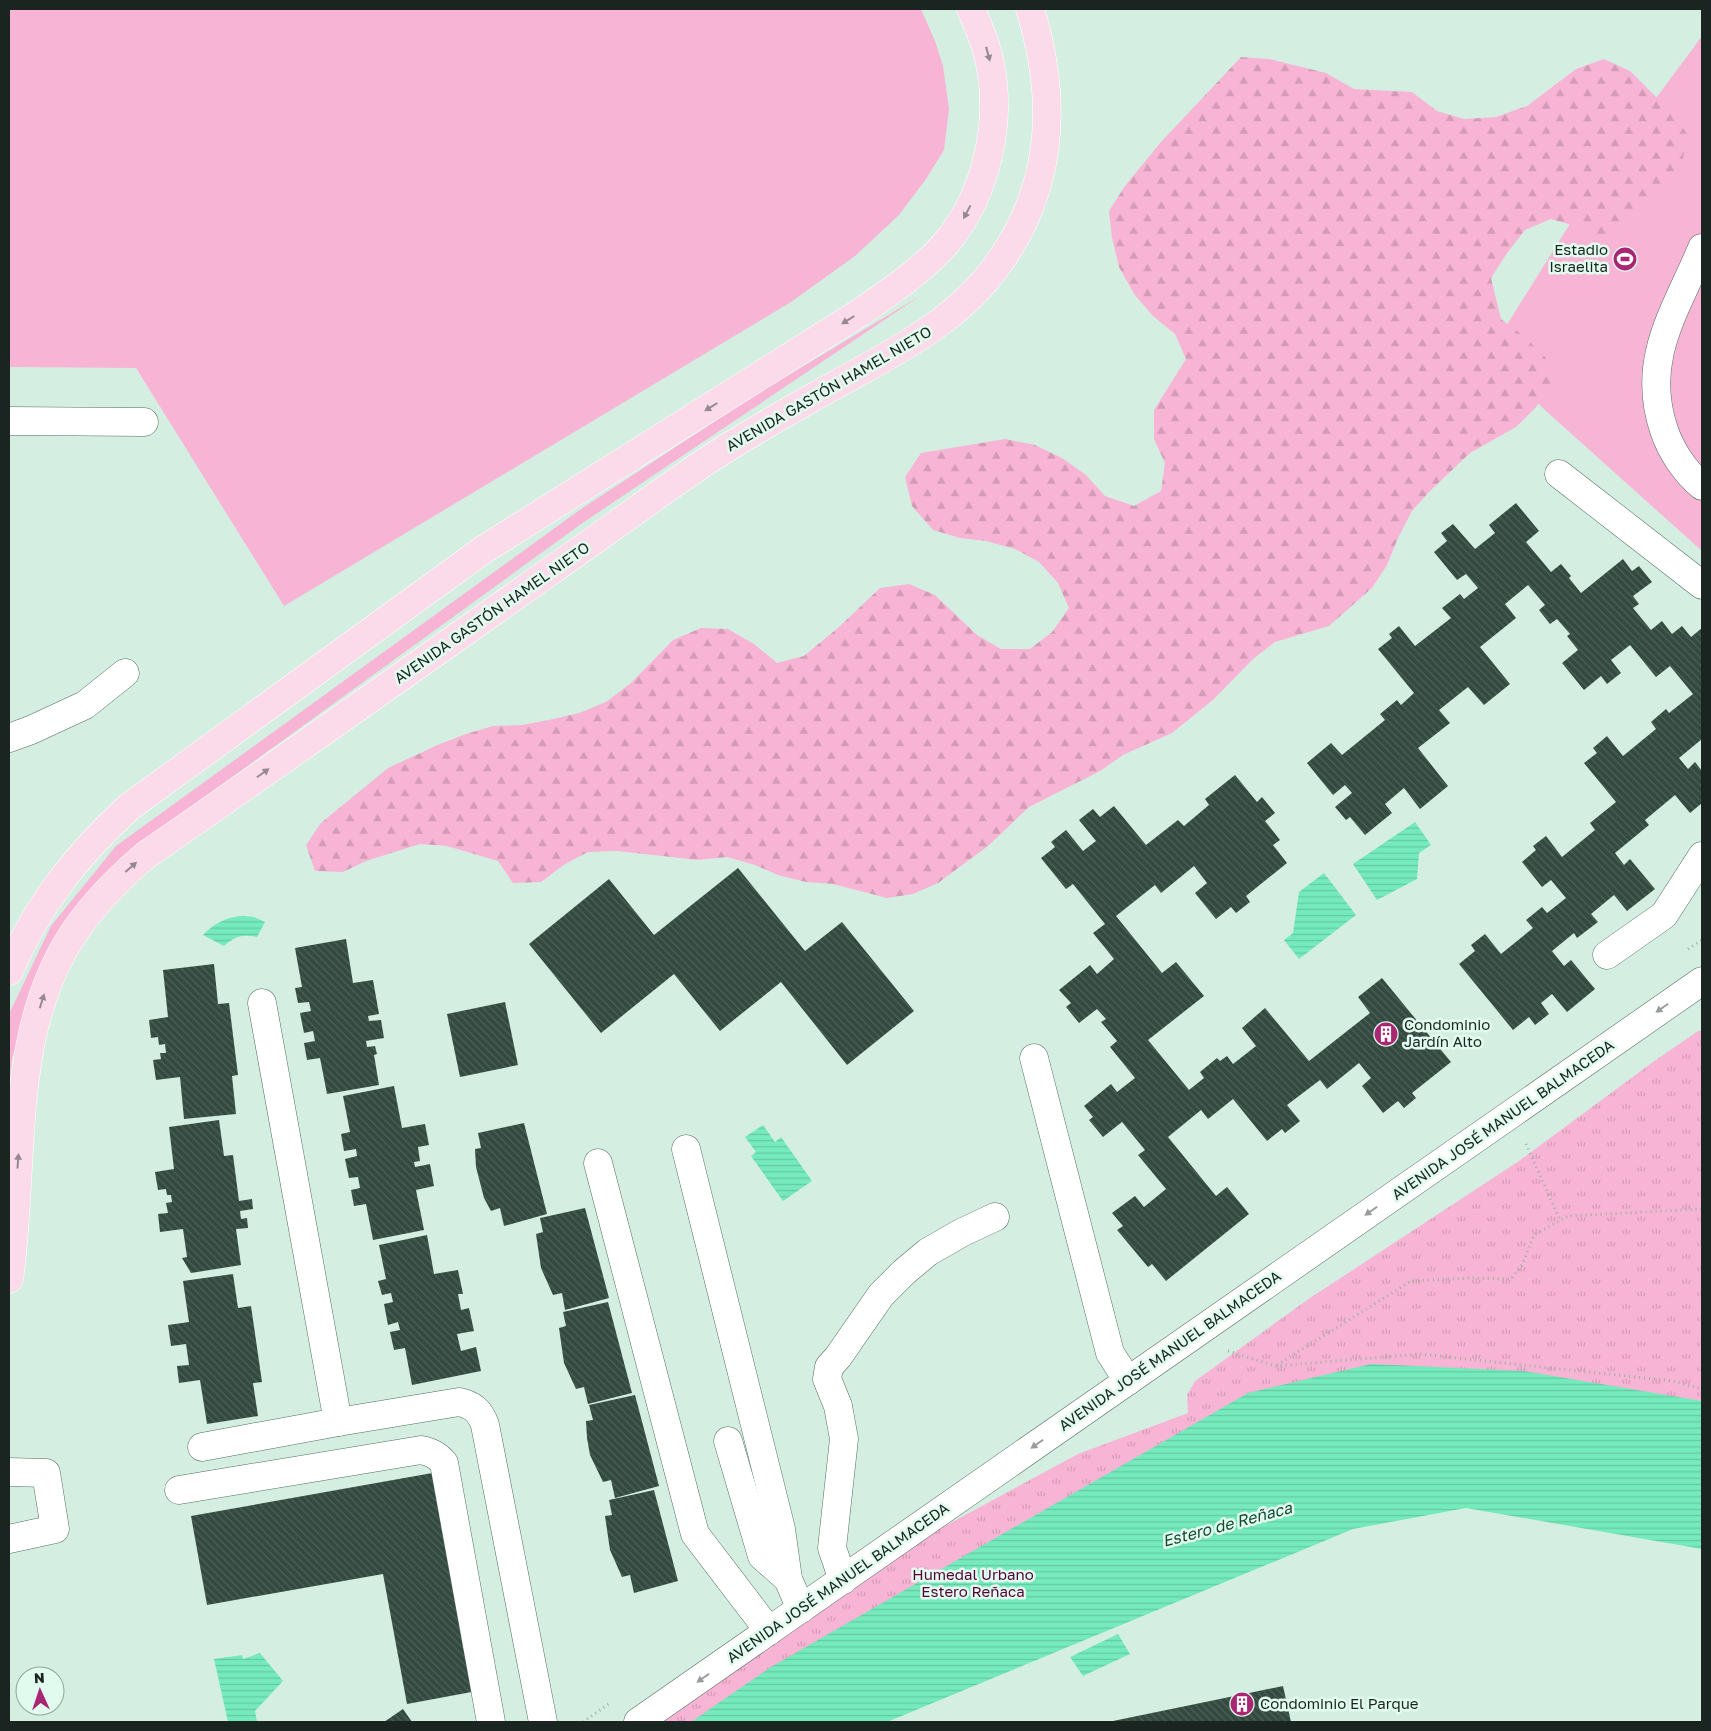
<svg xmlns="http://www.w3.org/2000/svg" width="1711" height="1731" viewBox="0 0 1711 1731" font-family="'Golos Text',sans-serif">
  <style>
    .green { fill: #f8b4d4 }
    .forest { fill: url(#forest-firs) }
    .park { fill: url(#park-tufts) }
    .water { fill: url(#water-rules) }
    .building { fill: url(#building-back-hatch) }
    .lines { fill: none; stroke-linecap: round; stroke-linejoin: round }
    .minor-casing { stroke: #546c61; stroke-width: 29 }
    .major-casing { stroke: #fff; stroke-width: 29 }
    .path { stroke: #9ab0a6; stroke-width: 3; stroke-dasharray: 1 4; stroke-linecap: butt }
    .minor { stroke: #fff; stroke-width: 28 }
    .major { stroke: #fbdae9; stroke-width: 28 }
    .oneway { fill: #96888f }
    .oneway2 { fill: #989c9b }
    .labels { text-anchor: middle; stroke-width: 5; stroke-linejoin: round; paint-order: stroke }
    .poi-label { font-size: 15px; fill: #1a2420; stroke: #e1fcef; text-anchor: start }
    .street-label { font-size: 15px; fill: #1a2420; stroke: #e1fcef }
    .park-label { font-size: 15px; fill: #560036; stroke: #e1fcef }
    .water-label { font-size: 16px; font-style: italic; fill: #164836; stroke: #e1fcef }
  </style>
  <defs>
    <pattern id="forest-firs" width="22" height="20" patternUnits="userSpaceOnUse" patternTransform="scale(1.25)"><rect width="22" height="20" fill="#f8b4d4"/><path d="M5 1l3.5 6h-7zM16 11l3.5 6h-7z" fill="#d49bb6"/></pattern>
    <pattern id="park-tufts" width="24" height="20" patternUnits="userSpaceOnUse" patternTransform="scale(1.25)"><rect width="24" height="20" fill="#f8b4d4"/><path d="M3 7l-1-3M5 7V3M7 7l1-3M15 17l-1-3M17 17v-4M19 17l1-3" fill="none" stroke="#d49bb6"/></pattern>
    <pattern id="water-rules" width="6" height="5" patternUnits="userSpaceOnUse" patternTransform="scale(1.25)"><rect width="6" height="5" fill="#75eabc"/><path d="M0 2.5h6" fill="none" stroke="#65c9a1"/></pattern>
    <pattern id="building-back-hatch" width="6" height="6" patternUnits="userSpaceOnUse" patternTransform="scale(1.25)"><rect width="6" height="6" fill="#334a40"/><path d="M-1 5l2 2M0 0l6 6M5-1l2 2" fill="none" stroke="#4e6159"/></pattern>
  </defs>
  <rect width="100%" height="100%" fill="#d4efe2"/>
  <g class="green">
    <polygon points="9,9 921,9 935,41 943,66 949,109 944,150 926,179 899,215 855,256 791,302 284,606 136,368 9,367"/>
    <polygon points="1702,36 1702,551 1546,411 1488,355 1608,163"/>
    <polygon points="920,296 584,522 133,849 38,973 12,1059 9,1088 9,1014 51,926 116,846 581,509 752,397"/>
  </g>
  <polygon class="forest" points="1241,57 1269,59 1326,73 1354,89 1412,92 1437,111 1464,119 1496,117 1527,106 1576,69 1604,59 1630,71 1670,111 1688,135 1682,163 1647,207 1628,226 1602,238 1578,227 1551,219 1525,230 1507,253 1491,278 1501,319 1525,337 1546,358 1554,384 1536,407 1516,427 1470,453 1430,491 1412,511 1398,538 1387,565 1372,588 1329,626 1275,642 1253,659 1214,699 1172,733 1123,755 1100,771 1029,807 988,846 938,883 913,894 887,898 833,884 806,882 778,875 755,865 727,857 698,860 617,851 588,852 565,864 541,882 513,883 498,861 447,846 420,844 366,861 343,872 315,871 306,845 321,823 388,768 440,744 466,734 493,726 522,725 549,720 579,713 606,702 631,683 673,640 701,628 728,629 754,644 777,663 804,656 839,627 880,588 909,584 935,595 977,635 1001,649 1030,649 1052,632 1069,608 1058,583 1039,562 1015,549 986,541 960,538 933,530 912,506 905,477 921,453 1005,439 1035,445 1062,458 1086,475 1105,496 1134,506 1161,491 1165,463 1154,439 1154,410 1186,359 1175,334 1153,316 1134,294 1119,267 1112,238 1109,211 1125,186 1161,142"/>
  <polygon class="park" points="1698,1031 1702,1031 1702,1401 1656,1394 1449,1479 824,1722 636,1722 860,1572 1078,1454 1188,1413 1187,1395 1195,1381 1310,1298 1519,1161 1653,1062"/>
  <g class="water">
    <polygon points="1415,822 1431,845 1419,853 1417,879 1377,900 1353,864"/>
    <polygon points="1324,873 1356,915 1299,959 1284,940 1293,933 1299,892"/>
    <path d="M243,916l11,1 11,5 -8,15c-14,-3 -22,-1 -33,9l-21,-11c12,-12 23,-18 40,-19z"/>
    <polygon points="763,1125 775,1142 781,1137 812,1181 783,1201 751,1156 756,1152 745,1137"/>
    <polygon points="1371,1364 1524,1371 1702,1401 1702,1549 1466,1508 1353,1529 887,1722 691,1722 771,1667 1248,1393"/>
    <polygon points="1118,1634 1130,1654 1083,1676 1070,1657"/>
    <polygon points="260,1653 283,1681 255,1711 257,1722 228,1722 214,1659 242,1655 243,1659"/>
  </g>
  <g class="building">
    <polygon points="1516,503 1539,531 1526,542 1551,572 1561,564 1571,576 1569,578 1581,593 1623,559 1632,571 1639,566 1652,582 1633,596 1639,604 1633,608 1651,630 1662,621 1672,634 1682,626 1691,637 1702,628 1702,739 1679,758 1688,769 1695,762 1702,771 1702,803 1690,813 1675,795 1645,820 1649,825 1615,853 1624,865 1630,859 1655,889 1627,911 1614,895 1591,914 1598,922 1577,938 1574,933 1552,951 1564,966 1571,960 1595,989 1567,1012 1552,994 1541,1003 1549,1014 1535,1025 1529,1017 1513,1030 1459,964 1475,951 1471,945 1485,934 1501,954 1533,928 1526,920 1542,907 1547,913 1566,898 1551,880 1542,887 1522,862 1536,850 1533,846 1546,836 1562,857 1595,830 1590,823 1616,802 1584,763 1597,753 1593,748 1607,736 1623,756 1656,729 1651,722 1666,709 1669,713 1693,694 1670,666 1656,677 1630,645 1611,660 1621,673 1607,684 1601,676 1584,690 1562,663 1578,650 1567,636 1570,634 1557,619 1550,624 1539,610 1545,605 1528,585 1505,604 1516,618 1480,647 1510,684 1484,705 1468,687 1439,710 1450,723 1418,748 1448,786 1420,809 1404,788 1385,804 1392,813 1365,835 1350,817 1346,820 1335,807 1352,793 1345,785 1333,795 1307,763 1331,743 1342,755 1385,720 1380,714 1397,700 1401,705 1414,693 1378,649 1392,638 1389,634 1399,626 1415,646 1451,618 1442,608 1460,594 1464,599 1478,588 1466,574 1457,580 1434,552 1447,541 1441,533 1453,524 1475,549 1495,533 1489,525"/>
    <polygon points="1235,775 1257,802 1262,797 1275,813 1265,821 1280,840 1273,845 1287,863 1246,896 1250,902 1236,913 1231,907 1216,919 1195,893 1207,883 1194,866 1161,893 1155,885 1116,916 1162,973 1176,962 1204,996 1148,1040 1189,1090 1204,1078 1200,1072 1217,1058 1220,1061 1227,1056 1233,1064 1256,1046 1242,1028 1265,1008 1309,1061 1370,1013 1358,997 1382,978 1451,1062 1412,1093 1416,1098 1404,1108 1398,1101 1383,1113 1362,1086 1371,1078 1359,1063 1327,1089 1320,1080 1287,1105 1300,1121 1285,1133 1282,1129 1267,1141 1233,1099 1208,1119 1201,1110 1168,1137 1216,1196 1227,1187 1249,1214 1166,1281 1152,1264 1148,1267 1117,1230 1123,1226 1112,1213 1135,1196 1144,1207 1166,1189 1138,1155 1145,1150 1122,1122 1103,1137 1089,1120 1093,1117 1084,1106 1111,1084 1117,1092 1135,1078 1110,1047 1117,1041 1101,1022 1106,1019 1097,1009 1079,1023 1066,1007 1071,1003 1059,990 1090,965 1097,974 1114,959 1093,933 1105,924 1073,884 1066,889 1041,858 1055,847 1051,842 1066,830 1083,851 1096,841 1079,820 1093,809 1100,817 1114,806 1146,845 1178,820 1184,826 1209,805 1205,799"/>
    <polygon points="738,868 805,951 842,922 914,1011 847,1065 781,982 720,1031 674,974 601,1033 529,944 609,879 654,935"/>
    <polygon points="346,939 353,983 373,980 379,1014 368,1016 369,1021 381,1020 384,1038 366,1041 367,1047 375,1046 377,1054 374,1055 379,1085 327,1094 320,1058 307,1060 304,1043 315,1041 313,1031 304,1033 300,1013 311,1011 309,1002 298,1003 295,988 302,987 295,948"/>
    <polygon points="214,964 218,1004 229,1003 238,1075 232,1076 236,1114 184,1119 180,1077 156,1080 153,1060 161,1059 160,1053 166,1053 165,1044 159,1045 158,1037 151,1038 149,1020 168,1017 163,970"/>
    <polygon points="505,1002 518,1065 460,1077 447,1014"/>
    <polygon points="394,1086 402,1128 425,1124 429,1145 418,1147 420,1161 414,1162 415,1167 430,1164 434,1186 416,1190 424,1230 373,1240 366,1204 354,1206 351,1190 360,1188 358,1177 349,1178 345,1159 357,1156 356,1149 344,1151 341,1134 350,1132 343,1096"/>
    <polygon points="219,1120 224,1156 233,1155 239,1201 252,1199 253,1209 240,1211 241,1219 247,1218 248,1228 236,1229 241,1265 191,1273 182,1258 187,1257 183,1229 160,1232 158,1214 168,1213 166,1203 172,1202 171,1195 167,1195 166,1189 158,1190 155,1172 174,1169 169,1127"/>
    <polygon points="524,1123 547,1214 504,1226 500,1208 491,1211 484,1198 476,1167 475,1149 481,1148 478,1133"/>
    <polygon points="585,1208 609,1298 565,1310 562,1293 553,1295 541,1268 536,1234 543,1232 540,1218"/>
    <polygon points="427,1235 434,1274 458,1270 463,1294 458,1294 461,1310 469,1308 474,1331 457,1334 461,1351 476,1347 481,1371 412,1385 405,1348 394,1350 390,1332 400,1330 398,1322 388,1325 384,1304 393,1302 391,1293 382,1295 378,1281 386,1279 379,1245"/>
    <polygon points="233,1274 238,1308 251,1306 262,1382 253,1383 258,1416 207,1424 200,1380 179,1383 177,1366 189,1365 186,1344 171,1346 168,1325 189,1322 183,1281"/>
    <polygon points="608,1302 632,1393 588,1404 584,1387 576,1389 564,1363 559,1328 566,1326 563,1312"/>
    <polygon points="635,1395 659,1486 615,1498 611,1480 603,1482 590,1455 587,1438 586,1421 593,1420 589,1405"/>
    <polygon points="438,1472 477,1691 407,1704 383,1574 207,1605 191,1516"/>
    <polygon points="654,1490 678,1581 634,1593 630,1575 622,1577 610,1550 605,1516 612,1515 609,1500"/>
    <polygon points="1283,1686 1291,1722 1114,1722 1113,1721"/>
    <polygon points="403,1709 412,1722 384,1722"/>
  </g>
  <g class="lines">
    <defs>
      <g id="minor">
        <path d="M1702,248c-26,63 -62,111 -38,182 7,21 21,42 38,56"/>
        <polyline points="9,421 144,422"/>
        <polyline points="1559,474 1702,585"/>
        <polyline points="9,738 31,730 85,705 125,673"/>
        <polyline points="1607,955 1664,915 1702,856"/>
        <path d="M262,1003l76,419 121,-20c14,3 21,9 26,23l58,297"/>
        <polyline points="1034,1058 1110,1353 1128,1381"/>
        <polyline points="686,1149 781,1529 788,1579 801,1609"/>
        <polyline points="598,1163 695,1534 769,1631"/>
        <polyline points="728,1441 762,1556 788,1579"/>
        <polyline points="202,1447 338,1422"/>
        <polyline points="9,1472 46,1473 55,1529 9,1539"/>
        <path d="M179,1490l242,-40c10,2 16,5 23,13l47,259"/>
        <polyline points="843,1580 832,1548 844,1439 838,1406 827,1379 829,1367 838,1357 881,1295 904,1272 928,1252 961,1233 995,1217"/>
        <polyline points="638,1722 1702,981"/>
      </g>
      <g id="major">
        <path d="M9,971c28,-66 67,-115 120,-164l354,-257 378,-238c30,-21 62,-42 86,-70 40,-49 56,-121 42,-183 -4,-18 -11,-34 -18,-50"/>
        <path d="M9,1279c17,-117 -3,-251 69,-352 20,-28 42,-50 68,-72 135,-93 269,-188 403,-283 52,-36 103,-74 156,-110 42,-28 86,-52 130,-77 62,-34 125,-65 166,-125 54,-78 56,-163 29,-251"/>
      </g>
    </defs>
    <use href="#minor" class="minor-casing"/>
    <use href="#major" class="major-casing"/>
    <g class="path">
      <polyline points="1688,949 1702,940"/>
      <polyline points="1526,1144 1560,1220"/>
      <polyline points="1228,1351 1276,1366 1420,1354 1673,1381 1702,1389"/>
      <polyline points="1277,1365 1411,1281 1471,1278 1511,1279 1522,1265 1534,1235 1568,1216 1702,1209"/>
      <polyline points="583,1722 610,1703"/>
    </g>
    <use href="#minor" class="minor"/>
    <use href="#major" class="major"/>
  </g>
  <defs><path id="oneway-solid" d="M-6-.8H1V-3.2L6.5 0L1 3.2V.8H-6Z" transform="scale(1.25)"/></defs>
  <g class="oneway">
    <use href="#oneway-solid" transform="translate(988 54) rotate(75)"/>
    <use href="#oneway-solid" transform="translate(967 212) rotate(118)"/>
    <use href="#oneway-solid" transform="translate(848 320) rotate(148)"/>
    <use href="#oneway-solid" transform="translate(711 407) rotate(148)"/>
    <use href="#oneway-solid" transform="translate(263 773) rotate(-35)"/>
    <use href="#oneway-solid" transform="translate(131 867) rotate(-41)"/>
    <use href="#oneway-solid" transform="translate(42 1001) rotate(-73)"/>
    <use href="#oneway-solid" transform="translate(18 1161) rotate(-86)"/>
  </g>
  <g class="oneway2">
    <use href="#oneway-solid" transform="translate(1662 1008) rotate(145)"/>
    <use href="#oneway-solid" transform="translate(1371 1211) rotate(145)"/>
    <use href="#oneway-solid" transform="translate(1037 1444) rotate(145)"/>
    <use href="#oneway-solid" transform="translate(703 1678) rotate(145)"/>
  </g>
  <defs>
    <symbol id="stadium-disc" viewBox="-11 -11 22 22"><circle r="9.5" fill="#a92673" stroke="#e1fcef"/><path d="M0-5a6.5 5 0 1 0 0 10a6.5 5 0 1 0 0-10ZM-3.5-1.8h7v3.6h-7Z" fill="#fff"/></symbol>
    <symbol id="building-disc" viewBox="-11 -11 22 22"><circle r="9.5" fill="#a92673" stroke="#e1fcef"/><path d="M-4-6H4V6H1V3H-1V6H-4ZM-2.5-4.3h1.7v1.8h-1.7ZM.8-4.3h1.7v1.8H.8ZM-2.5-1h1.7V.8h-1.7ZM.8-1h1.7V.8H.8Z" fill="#fff"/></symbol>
  </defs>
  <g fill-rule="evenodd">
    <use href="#stadium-disc" x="1611" y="245" width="28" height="28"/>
    <use href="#building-disc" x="1372" y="1020" width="28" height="28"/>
    <use href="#building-disc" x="1228" y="1690" width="28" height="28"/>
  </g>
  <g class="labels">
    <g class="poi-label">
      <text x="1608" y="255" text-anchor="end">Estadio<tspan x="1608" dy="17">Israelita</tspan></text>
      <text x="1404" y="1030">Condominio<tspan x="1404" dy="17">Jardín Alto</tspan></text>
      <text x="1260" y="1709">Condominio El Parque</text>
    </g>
    <g class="street-label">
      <text transform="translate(829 389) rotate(-30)" y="5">AVENIDA GASTÓN HAMEL NIETO</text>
      <text transform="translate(492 613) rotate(-35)" y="5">AVENIDA GASTÓN HAMEL NIETO</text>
      <text transform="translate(1503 1120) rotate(-35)" y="5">AVENIDA JOSÉ MANUEL BALMACEDA</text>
      <text transform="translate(1170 1351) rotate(-35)" y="5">AVENIDA JOSÉ MANUEL BALMACEDA</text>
      <text transform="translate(838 1583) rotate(-35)" y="5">AVENIDA JOSÉ MANUEL BALMACEDA</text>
    </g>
    <g class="park-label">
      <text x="973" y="1580">Humedal Urbano<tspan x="973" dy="17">Estero Reñaca</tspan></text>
    </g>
    <g class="water-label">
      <text transform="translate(1227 1524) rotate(-15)" y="6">Estero de Reñaca</text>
    </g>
  </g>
  <rect width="1711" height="1731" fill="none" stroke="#1a2420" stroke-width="20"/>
  <g transform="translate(40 1691) rotate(357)"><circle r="24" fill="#e1fcef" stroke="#91a69c"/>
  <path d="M0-4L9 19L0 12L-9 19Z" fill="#a92673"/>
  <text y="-8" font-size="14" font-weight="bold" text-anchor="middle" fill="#1a2420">N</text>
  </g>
</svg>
